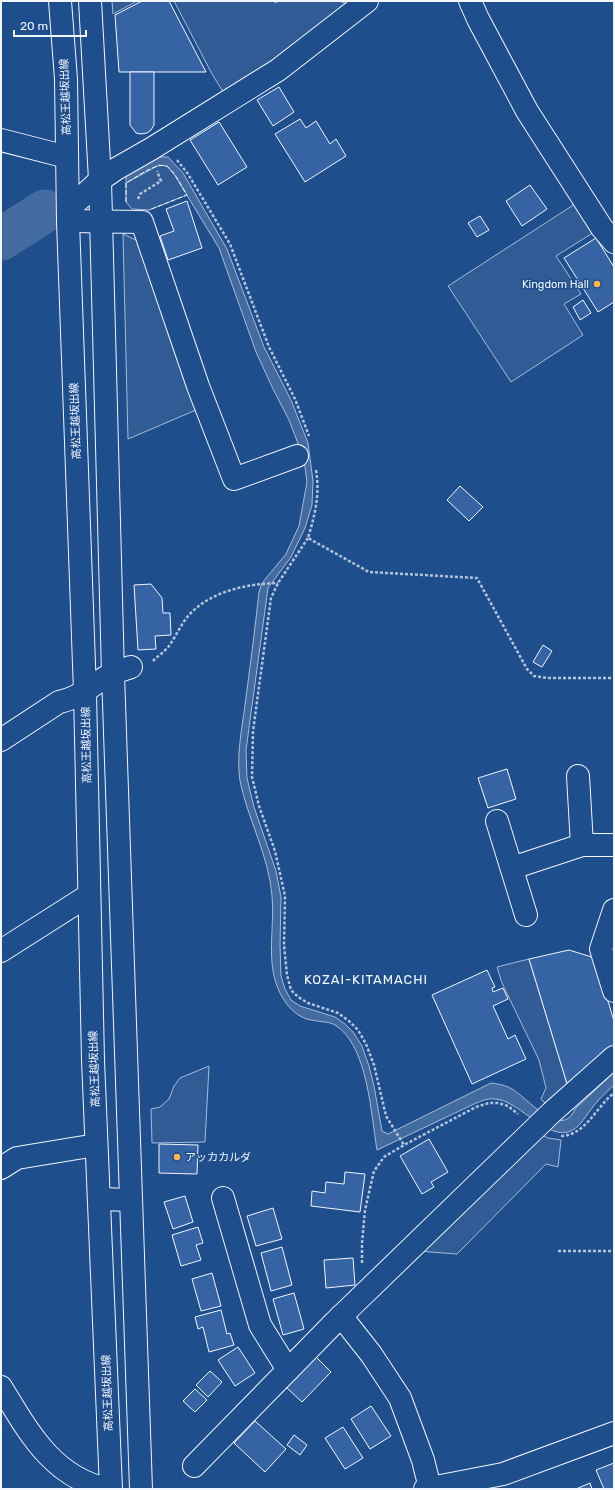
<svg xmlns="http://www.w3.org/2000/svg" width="615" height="1490" viewBox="0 0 615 1490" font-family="Rubik,'Noto Sans JP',sans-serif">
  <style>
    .built { fill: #305b95; stroke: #a8bbd7 }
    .water { fill: #446ba0; stroke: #a8bbd7 }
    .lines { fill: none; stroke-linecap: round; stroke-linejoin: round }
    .river { stroke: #446ba0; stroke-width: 43 }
    .building { fill: #3563a3; stroke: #f2f6ff }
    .minor-casing { stroke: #f2f6ff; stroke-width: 24 }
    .major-casing { stroke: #f2f6ff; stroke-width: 24 }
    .path { stroke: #b3c4dc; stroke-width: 2.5; stroke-dasharray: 3 2; stroke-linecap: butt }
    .minor { stroke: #1f4e8c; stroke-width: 22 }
    .major { stroke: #1f4e8c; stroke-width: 22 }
    .fence { stroke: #f2f6ff; stroke-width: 1; stroke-dasharray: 5 2; stroke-linecap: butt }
    .poi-dot { fill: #ffb74d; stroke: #1f4e8c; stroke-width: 1.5 }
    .labels { text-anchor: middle; stroke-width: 3; stroke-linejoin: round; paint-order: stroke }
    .street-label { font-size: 11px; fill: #f2f6ff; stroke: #1f4e8c }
    .poi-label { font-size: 11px; fill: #f2f6ff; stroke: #1f4e8c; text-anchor: end }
    .quarter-label { font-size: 13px; letter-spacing: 1px; fill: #f2f6ff; stroke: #1f4e8c }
  </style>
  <rect width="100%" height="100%" fill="#1f4e8c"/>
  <g class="built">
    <polygon points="112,1 137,1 113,14"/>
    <polygon points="174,1 274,1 275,3 279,1 339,1 351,5 225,95 212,74"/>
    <polygon points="159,165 167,166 174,174 187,195 149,210 132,209 126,202 126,183"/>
    <polygon points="578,202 596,231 556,256 581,294 564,304 583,335 511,382 448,286"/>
    <polygon points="123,234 138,241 196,410 128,439"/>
    <polygon points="529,959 568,1087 548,1106 541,1099 546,1088 539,1060 502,983 497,967"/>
    <polygon points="209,1066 205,1142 152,1143 151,1109 160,1107 169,1099 174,1086 180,1078"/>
    <polygon points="540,1134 548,1138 561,1140 558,1167 546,1164 457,1254 417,1251"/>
  </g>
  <path class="water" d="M159,157h9l15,16 44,76 37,98 27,53 17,43 5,38 -1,24 -7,23 -14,29 -23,31 -22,162 1,28 7,29 22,64 5,26 -1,48 1,31 4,13 6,11 9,6 35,11 10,7 8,8 9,14 7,20 5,20 8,45 6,3 103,-51c6,1 15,2 21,6 15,8 49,52 63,20l39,-37v13c-9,8 -18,17 -25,27 -4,5 -7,11 -12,15 -25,22 -56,-27 -82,-28 -7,-1 -14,2 -21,5l-97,46c-6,-35 -9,-105 -42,-125 -7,-4 -16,-3 -24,-5 -14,-2 -25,-15 -31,-27 -15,-30 -5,-65 -8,-97 -3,-40 -24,-76 -32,-115 -4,-24 2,-53 5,-76 5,-38 10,-76 14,-113l3,-9 24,-29 13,-28 8,-44 -3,-23 -15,-39 -16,-31 -17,-37 -37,-104 -45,-74 -7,-8 -8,-1 -33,18v-9z"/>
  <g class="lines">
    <polyline class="river" points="1,239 45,211"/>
  </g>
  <g class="building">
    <polygon points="142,1 169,1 206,72 119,72 115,15"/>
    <polygon points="130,72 154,72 154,125 151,130 147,133 141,134 136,133 130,125"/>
    <polygon points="279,87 294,112 273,126 257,100"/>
    <polygon points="300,119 306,128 316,121 330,144 336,139 346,156 305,182 275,134"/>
    <polygon points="219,122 247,167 218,185 190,140"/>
    <polygon points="530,185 547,209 522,226 506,201"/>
    <polygon points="187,201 202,248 168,260 160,236 174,231 166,209"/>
    <polygon points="480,216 489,230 477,237 468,223"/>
    <polygon points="596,238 614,267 614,302 598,312 564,258"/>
    <polygon points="583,300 591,313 580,320 573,307"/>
    <polygon points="460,486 483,507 469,521 447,500"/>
    <polygon points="151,584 162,598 163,613 170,613 171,635 155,636 156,649 138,650 134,585"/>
    <polygon points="543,645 552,651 542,667 533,662"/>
    <polygon points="507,769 516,799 488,808 478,778"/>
    <polygon points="569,950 595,958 614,1021 614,1047 568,1087 529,959"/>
    <polygon points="487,970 495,987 492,988 493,992 503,988 508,999 493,1006 508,1039 515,1035 526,1059 472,1084 432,995"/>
    <polygon points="429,1139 448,1172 431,1182 434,1187 422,1194 400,1156"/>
    <polygon points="159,1144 198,1145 197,1174 159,1173"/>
    <polygon points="345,1172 365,1174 360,1212 311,1206 312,1191 325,1193 326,1182 344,1184"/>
    <polygon points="185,1196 193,1222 173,1229 164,1202"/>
    <polygon points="273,1208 282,1239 256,1246 247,1216"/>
    <polygon points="198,1227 203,1243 196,1245 201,1260 181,1266 172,1235"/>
    <polygon points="282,1247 292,1285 271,1291 261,1253"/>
    <polygon points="353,1258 355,1285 326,1288 324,1260"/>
    <polygon points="212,1273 221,1306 201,1311 192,1279"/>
    <polygon points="294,1293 304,1329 283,1335 273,1299"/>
    <polygon points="221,1310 227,1334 230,1333 234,1345 209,1352 203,1327 198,1329 195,1317"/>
    <polygon points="238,1347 255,1373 235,1386 218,1360"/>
    <polygon points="316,1357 331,1372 302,1402 286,1387"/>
    <polygon points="210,1371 222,1382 208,1397 196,1385"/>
    <polygon points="195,1389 207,1400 195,1412 183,1401"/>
    <polygon points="371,1406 391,1436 370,1449 351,1419"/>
    <polygon points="255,1421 286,1449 265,1472 234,1443"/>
    <polygon points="343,1427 363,1458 345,1469 325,1438"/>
    <polygon points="294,1435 307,1445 300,1455 287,1445"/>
    <polygon points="614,1463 614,1489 604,1489 596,1470"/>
    <polygon points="590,1483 592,1489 576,1489"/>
  </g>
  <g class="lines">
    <defs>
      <g id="minor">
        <polyline points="470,1 478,19 527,111 602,228 614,242"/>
        <polyline points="1,140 67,157"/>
        <polyline points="68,210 100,180 116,169 151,149 278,70 367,1"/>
        <polyline points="68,221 142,222 198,386 234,479 297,456"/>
        <path d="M1,740l58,-38c24,-5 34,-19 54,-29 6,-2 12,-4 18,-6"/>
        <polyline points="578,776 582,845"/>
        <polyline points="497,821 526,915"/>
        <polyline points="512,868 582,845 614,845"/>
        <polyline points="614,910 601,949 614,991"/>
        <polyline points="1,951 89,895"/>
        <polyline points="1,1168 17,1158 96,1145"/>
        <polyline points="223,1198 260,1325 288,1370"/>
        <polyline points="99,1199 131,1200"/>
        <polyline points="341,1316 371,1354 400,1398 423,1460 430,1488"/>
        <path d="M1,1387c27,44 51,90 106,102"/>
        <polyline points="194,1466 335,1322 551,1113 614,1057"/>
        <polyline points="425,1489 503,1474 614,1433"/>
      </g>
      <g id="major">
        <polyline points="60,1 66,79 68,221 85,692 93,1060 111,1489"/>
        <polyline points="90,1 100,180 113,674 141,1489"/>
      </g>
    </defs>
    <use href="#minor" class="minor-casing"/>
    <use href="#major" class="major-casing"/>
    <g class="path">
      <polyline points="177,160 188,174 230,244 269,347 295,399 309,436"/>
      <polyline points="138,199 140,194 161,181 157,171"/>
      <path d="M316,470c4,26 -1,44 -8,68l61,34 108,6 50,91 7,7 13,2h67"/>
      <polyline points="308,538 278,583 271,598 253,731 252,777 259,806 275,851 285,896 284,945 287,975 291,990 298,997 308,1003 338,1013 349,1021 358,1030 366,1044 374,1065 386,1116 404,1145"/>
      <path d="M153,661c5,-5 12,-10 16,-15 7,-10 12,-22 20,-31 22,-24 57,-31 89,-32"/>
      <path d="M561,1136c25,-1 35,-29 53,-43"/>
      <polyline points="558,1251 614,1251"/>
      <polyline points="362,1263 362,1243 365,1210 374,1171 384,1157 404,1145 476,1107 489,1103 498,1103 508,1106 518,1114"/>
    </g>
    <use href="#minor" class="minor"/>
    <use href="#major" class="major"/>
    <path class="fence" d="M126,202v-19c9,-5 33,-23 42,-16 8,7 14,20 19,28l-38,15"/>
  </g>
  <g class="poi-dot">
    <circle cx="597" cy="284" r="4"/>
    <circle cx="177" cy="1157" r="4"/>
  </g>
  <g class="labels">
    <g class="street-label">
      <text transform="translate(65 97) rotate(-92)" y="4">高松王越坂出線</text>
      <text transform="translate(75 421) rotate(-92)" y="4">高松王越坂出線</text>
      <text transform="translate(86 745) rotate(-91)" y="4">高松王越坂出線</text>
      <text transform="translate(94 1069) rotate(-92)" y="4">高松王越坂出線</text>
      <text transform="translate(107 1393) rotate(-92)" y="4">高松王越坂出線</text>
    </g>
    <g class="poi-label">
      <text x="589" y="288">Kingdom Hall</text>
      <text x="185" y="1161" text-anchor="start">アッカカルダ</text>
    </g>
    <g class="quarter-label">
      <text x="366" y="984">KOZAI-KITAMACHI</text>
    </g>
  </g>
  <rect width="615" height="1490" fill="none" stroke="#f2f6ff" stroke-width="4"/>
  <path d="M14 30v6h72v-6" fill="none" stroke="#f2f6ff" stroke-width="2"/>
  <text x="20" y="30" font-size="12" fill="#f2f6ff" stroke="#1f4e8c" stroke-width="3" paint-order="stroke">20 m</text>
</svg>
